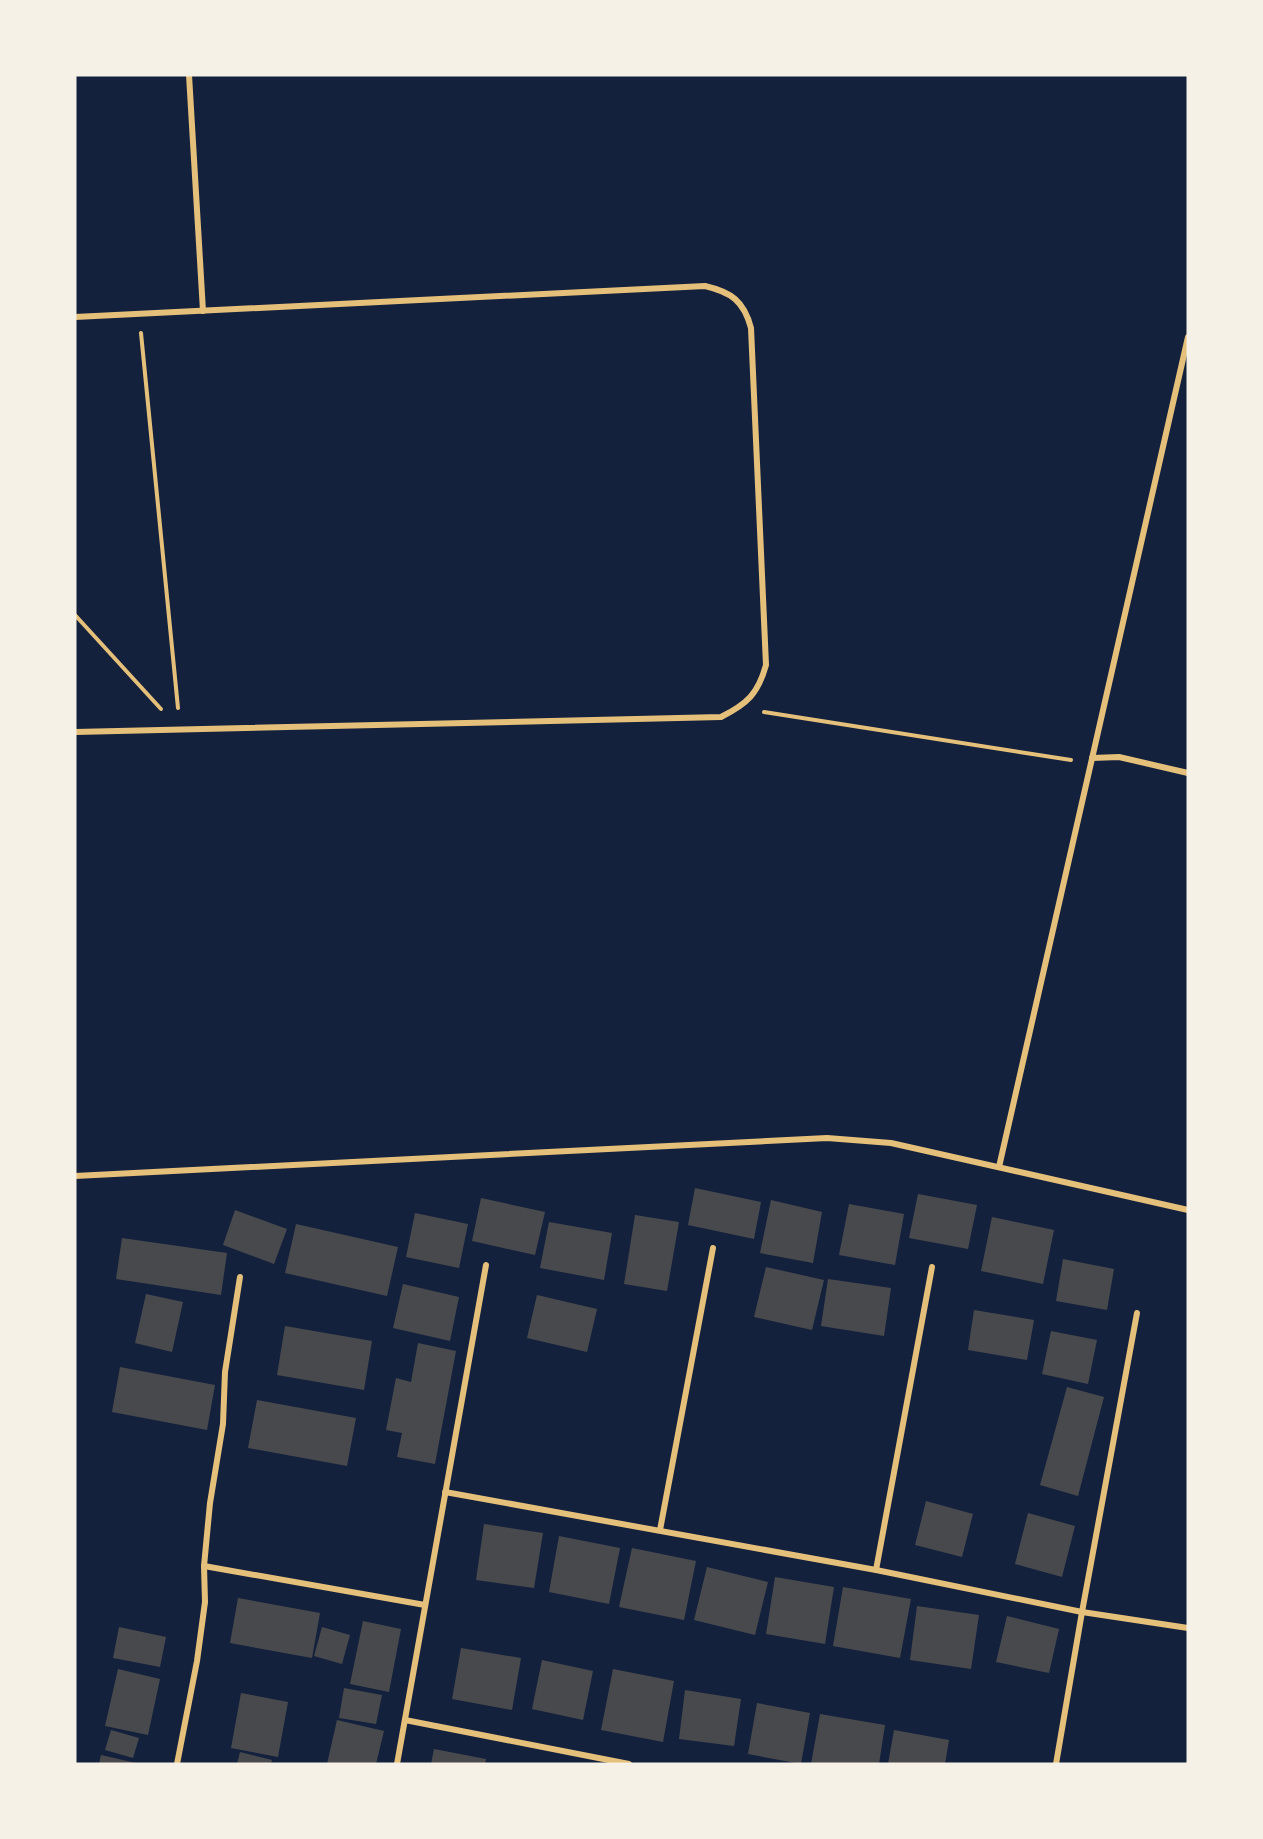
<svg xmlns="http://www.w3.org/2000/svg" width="1263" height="1839" viewBox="0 0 1263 1839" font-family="'Golos Text',sans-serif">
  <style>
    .building { fill: #48494c }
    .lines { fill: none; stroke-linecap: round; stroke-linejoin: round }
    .path { stroke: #e5c07b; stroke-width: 4 }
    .minor { stroke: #e5c07b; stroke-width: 6 }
  </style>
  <rect width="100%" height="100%" fill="#14213d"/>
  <g class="building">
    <polygon points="695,1188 761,1202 754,1239 688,1225"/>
    <polygon points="918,1194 977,1205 968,1249 909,1238"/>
    <polygon points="481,1198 545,1212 535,1255 472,1241"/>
    <polygon points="771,1200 822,1212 813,1263 760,1253"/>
    <polygon points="849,1204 904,1214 895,1265 839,1255"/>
    <polygon points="235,1210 287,1229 274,1264 223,1245"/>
    <polygon points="415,1213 468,1224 459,1268 406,1257"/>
    <polygon points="635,1215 679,1222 667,1291 624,1284"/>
    <polygon points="992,1217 1054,1230 1043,1284 981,1271"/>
    <polygon points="549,1222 612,1233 604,1280 540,1268"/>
    <polygon points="296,1224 398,1247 387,1296 285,1273"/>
    <polygon points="122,1238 227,1253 221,1295 116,1279"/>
    <polygon points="1063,1259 1114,1269 1107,1310 1056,1301"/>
    <polygon points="766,1267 824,1280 812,1330 754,1317"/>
    <polygon points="828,1279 891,1288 884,1336 821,1326"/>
    <polygon points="403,1284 459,1297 450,1341 393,1328"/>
    <polygon points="146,1294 183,1302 172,1352 135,1343"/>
    <polygon points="537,1295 597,1309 587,1352 527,1338"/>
    <polygon points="974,1310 1034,1320 1027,1360 968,1350"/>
    <polygon points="285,1326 372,1341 364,1390 277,1375"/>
    <polygon points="1051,1331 1097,1340 1088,1384 1042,1374"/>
    <polygon points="418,1343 456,1351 435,1464 397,1457 402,1433 386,1430 396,1378 411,1382"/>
    <polygon points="120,1367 215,1385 207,1430 112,1412"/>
    <polygon points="1067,1387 1104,1397 1078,1496 1040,1485"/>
    <polygon points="257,1400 356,1418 347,1466 248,1448"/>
    <polygon points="926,1501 973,1514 962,1557 915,1545"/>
    <polygon points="1028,1513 1075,1526 1062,1577 1015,1564"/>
    <polygon points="484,1524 543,1533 534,1588 476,1580"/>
    <polygon points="559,1536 620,1548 609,1604 549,1592"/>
    <polygon points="632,1548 696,1561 684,1620 619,1607"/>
    <polygon points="707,1567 768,1582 755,1635 694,1620"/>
    <polygon points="775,1577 834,1587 825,1644 766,1634"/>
    <polygon points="843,1587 911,1599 900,1658 833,1646"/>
    <polygon points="238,1598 320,1613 312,1658 230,1643"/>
    <polygon points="917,1606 979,1615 971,1669 910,1660"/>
    <polygon points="1007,1616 1059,1629 1049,1673 996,1662"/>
    <polygon points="363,1621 401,1629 389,1692 350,1684"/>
    <polygon points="119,1627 166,1637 160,1667 113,1658"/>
    <polygon points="322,1627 350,1635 342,1664 314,1656"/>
    <polygon points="461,1648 521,1658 512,1710 452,1699"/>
    <polygon points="542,1660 593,1671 583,1720 532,1709"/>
    <polygon points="118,1669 160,1679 148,1735 105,1726"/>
    <polygon points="613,1669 674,1681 663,1742 601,1730"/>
    <polygon points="344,1688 382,1695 376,1724 339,1718"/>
    <polygon points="685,1690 741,1699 734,1746 679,1739"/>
    <polygon points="241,1693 288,1702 278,1757 231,1748"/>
    <polygon points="757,1703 810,1713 801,1764 748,1754"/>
    <polygon points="820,1714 885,1725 879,1764 811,1764"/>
    <polygon points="337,1720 384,1731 376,1764 327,1764"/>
    <polygon points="111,1730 139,1738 133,1758 105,1750"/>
    <polygon points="894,1730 949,1740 945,1764 888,1764"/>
    <polygon points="434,1749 486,1759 485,1764 431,1764"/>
    <polygon points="240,1752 272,1760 271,1764 237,1764"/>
    <polygon points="101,1755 136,1763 136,1764 99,1764"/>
  </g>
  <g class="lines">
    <g class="path">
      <polyline points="141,333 178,708"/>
      <polyline points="75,615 161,709"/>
      <polyline points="764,712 1071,760"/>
    </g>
    <g class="minor">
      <polyline points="189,75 203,311"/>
      <path d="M75,317l630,-31c26,6 39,15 46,42l15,337c-8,29 -19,39 -45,52l-646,15"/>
      <polyline points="1092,758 1119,757 1188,773"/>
      <polyline points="999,1167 1188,337"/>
      <polyline points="75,1176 827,1138 891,1143 1188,1210"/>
      <polyline points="445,1492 876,1570 1082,1612 1188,1628"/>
      <polyline points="660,1530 713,1248"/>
      <polyline points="204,1566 425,1605"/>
      <polyline points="876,1570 932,1267"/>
      <polyline points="405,1720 629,1764"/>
      <polyline points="177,1764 197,1661 205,1602 204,1566 210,1503 223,1424 225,1372 240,1277"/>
      <polyline points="397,1764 486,1265"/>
      <polyline points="1056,1764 1082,1612 1137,1313"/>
    </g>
  </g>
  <rect width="1263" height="1839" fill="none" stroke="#f6f1e7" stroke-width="153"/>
</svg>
